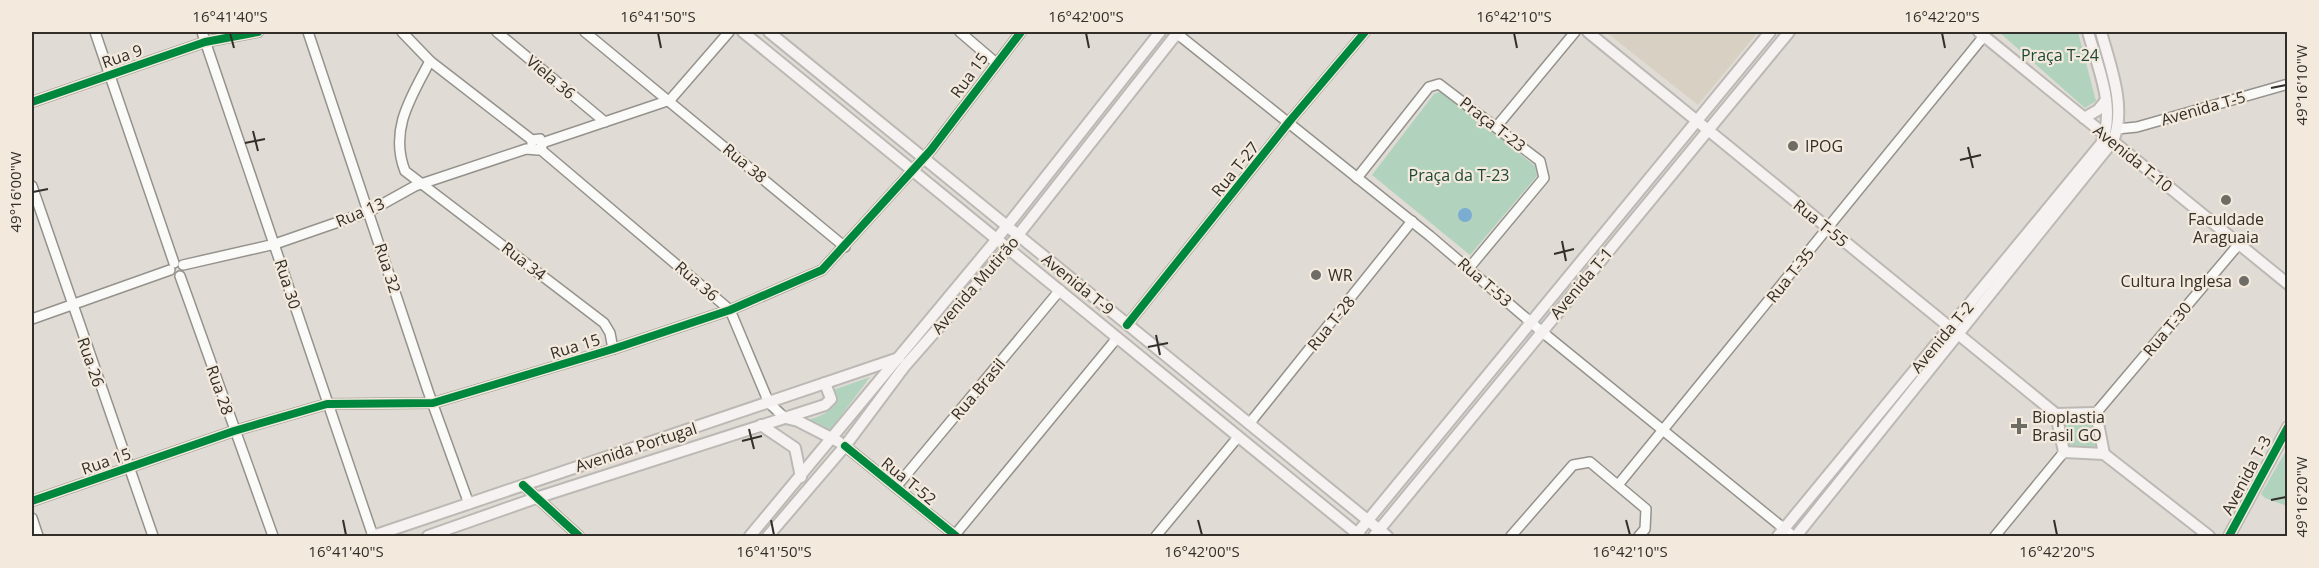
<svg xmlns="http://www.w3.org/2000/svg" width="2319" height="568" viewBox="0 0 2319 568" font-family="'Open Sans',sans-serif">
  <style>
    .commercial { fill: #d8d0c3 }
    .green { fill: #b1d3be }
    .water { fill: #7bacd2 }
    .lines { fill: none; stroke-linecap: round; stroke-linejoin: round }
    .minor-casing { stroke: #95928c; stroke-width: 12 }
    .major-casing { stroke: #bcb9b5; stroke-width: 14 }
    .minor { stroke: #fafaf9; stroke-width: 9 }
    .major { stroke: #f5f2f1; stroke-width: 10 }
    .cycleway-casing { stroke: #f3eadd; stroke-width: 11 }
    .cycleway { stroke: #00873e; stroke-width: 8 }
    .ticks { fill: none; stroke: #322e29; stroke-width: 2 }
    .poi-dot { fill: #6f6b65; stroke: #f3eadd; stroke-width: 2 }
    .labels { text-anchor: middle; stroke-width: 4.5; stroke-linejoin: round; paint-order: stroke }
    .park-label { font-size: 16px; fill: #1f4937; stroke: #f3eadd }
    .street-label { font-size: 16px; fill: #322e29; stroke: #f3eadd }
    .poi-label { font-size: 16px; fill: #322e29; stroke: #f3eadd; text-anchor: start }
    .neatline { fill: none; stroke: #322e29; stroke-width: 2 }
    .ticks-label { font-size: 15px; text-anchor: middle; fill: #322e29 }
  </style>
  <rect width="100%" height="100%" fill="#e0dcd5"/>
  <polygon class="commercial" points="1606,32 1758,32 1698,105"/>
  <g class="green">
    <polygon points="1999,32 2078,32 2096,101 2085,108"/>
    <polygon points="1442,91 1535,166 1537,176 1470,255 1372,175 1434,94"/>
    <path d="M870,377l-42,56 -25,-12c19,-5 35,-9 30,-31z"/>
    <path d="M2081,417c14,7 15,15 16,29l-4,2 -23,-1c-4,-8 -8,-19 -4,-28z"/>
    <polygon points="2287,449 2287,506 2265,498 2261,494"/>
  </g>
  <circle class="water" cx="1465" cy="215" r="7"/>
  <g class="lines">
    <defs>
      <g id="minor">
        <polyline points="95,32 174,263"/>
        <polyline points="202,32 373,536"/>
        <polyline points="308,32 428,391 469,504"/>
        <polyline points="402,32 430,61 532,140"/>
        <polyline points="497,32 605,122"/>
        <polyline points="585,32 845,247"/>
        <polyline points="960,32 995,62"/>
        <polyline points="1175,32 1430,236 1541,331 1793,536"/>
        <path d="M430,61c-19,36 -41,69 -25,110l199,152 6,10 3,16"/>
        <polyline points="32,102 205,42 258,32"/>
        <polyline points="1497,126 1575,32"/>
        <polyline points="2117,129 2137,127 2288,84"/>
        <polyline points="542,143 670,100 729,32"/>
        <polyline points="540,149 730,310 769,403 785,418"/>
        <polyline points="1357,178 1429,87 1439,84 1540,161 1544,178 1469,268"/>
        <polyline points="32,186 153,536"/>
        <polyline points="183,265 275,244 370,211 415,186 526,149 538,150 542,146 540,139 532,140 532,149"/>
        <polyline points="180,276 273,536"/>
        <polyline points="32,319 170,270"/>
        <polyline points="1127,325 1289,122 1365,32"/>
        <polyline points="2096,413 2239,244"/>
        <polyline points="1249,424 1412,221"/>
        <polyline points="845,446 956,536"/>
        <polyline points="523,485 579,536"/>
        <polyline points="1618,485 1984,36"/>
        <polyline points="896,487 1060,290"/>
        <polyline points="32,501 234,431 327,404 433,403 613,349 730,310 822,270 931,150 1021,32"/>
        <polyline points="32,518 38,536"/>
        <polyline points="954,536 1117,338"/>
        <polyline points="1156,536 1238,437"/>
        <polyline points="1511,536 1573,465 1590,462 1646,509 1645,529 1639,536"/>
        <polyline points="1995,536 2064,452"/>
      </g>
      <g id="major">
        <polyline points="743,32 1360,536"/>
        <polyline points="769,32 1387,536"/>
        <polyline points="1588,32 2056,414 2064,452 2104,454 2209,536"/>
        <polyline points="1979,32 2288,284"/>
        <polyline points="2084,118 2098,110 2106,100"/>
        <polyline points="2056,414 2096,413 2104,454"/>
        <polyline points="786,418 798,421 839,442"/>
        <polyline points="761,425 795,448 801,477"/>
        <polyline points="373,536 899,358"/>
        <polyline points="428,536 536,498 825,405 831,399 825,383"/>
        <polyline points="750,536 992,245 1160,32"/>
        <polyline points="768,536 845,446 904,367 1004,253 1178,32"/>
        <polyline points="1355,536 1770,32"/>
        <polyline points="1374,536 1789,32"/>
        <path d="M1778,536l323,-392c16,-35 -4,-79 -13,-112"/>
        <path d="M1796,536l317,-395c14,-33 -3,-76 -12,-109"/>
        <polyline points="2229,536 2288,427"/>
      </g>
    </defs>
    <use href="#minor" class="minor-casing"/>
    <use href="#major" class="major-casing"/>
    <use href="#minor" class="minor"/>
    <use href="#major" class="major"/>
    <defs>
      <g id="cycleway">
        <polyline points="32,102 205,42 258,32"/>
        <polyline points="1127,325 1289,122 1365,32"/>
        <polyline points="845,446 956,536"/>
        <polyline points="523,485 579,536"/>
        <polyline points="32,501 234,431 327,404 433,403 613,349 730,310 822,270 931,150 1021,32"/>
        <polyline points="2229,536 2288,427"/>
      </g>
    </defs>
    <use href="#cycleway" class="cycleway-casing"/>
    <use href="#cycleway" class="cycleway"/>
  </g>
  <path class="ticks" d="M230,33l4,15M658,33l3,15M1086,33l3,15M1514,33l3,15M1942,33l3,15M2271,88l15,-3M253,131l5,20M245,143l20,-4M1968,147l5,21M1960,160l21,-5M33,192l15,-3M1562,241l4,20M1554,254l20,-5M1156,335l4,20M1148,347l20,-4M749,429l5,20M742,441l20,-5M2271,500l15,-3M343,520l3,15M771,520l3,15M1198,520l4,15M1626,520l4,15M2054,520l3,15"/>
  <g class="poi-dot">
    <circle cx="1793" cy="146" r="6"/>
    <circle cx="2226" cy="200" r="6"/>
    <circle cx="1316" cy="275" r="6"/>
    <circle cx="2244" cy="281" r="6"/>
    <path d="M2016 417h6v6h6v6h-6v6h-6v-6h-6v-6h6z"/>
  </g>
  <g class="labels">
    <g class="park-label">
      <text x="2060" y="61">Praça T-24</text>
      <text x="1459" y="181">Praça da T-23</text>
    </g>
    <g class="street-label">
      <text transform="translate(122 56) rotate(-19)" y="6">Rua 9</text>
      <text transform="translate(969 75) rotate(-54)" y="6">Rua 15</text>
      <text transform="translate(551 77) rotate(40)" y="6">Viela 36</text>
      <text transform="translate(2203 108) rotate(-16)" y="6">Avenida T-5</text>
      <text transform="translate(1493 124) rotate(38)" y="6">Praça T-23</text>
      <text transform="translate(2133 158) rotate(39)" y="6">Avenida T-10</text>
      <text transform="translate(745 163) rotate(40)" y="6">Rua 38</text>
      <text transform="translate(1235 169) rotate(-51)" y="6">Rua T-27</text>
      <text transform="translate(360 212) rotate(-23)" y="6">Rua 13</text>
      <text transform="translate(1821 223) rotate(39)" y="6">Rua T-55</text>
      <text transform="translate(524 261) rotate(38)" y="6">Rua 34</text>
      <text transform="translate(388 268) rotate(72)" y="6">Rua 32</text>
      <text transform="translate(1790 275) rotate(-51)" y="6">Rua T-35</text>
      <text transform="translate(697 281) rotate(41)" y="6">Rua 36</text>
      <text transform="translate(1485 282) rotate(41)" y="6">Rua T-53</text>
      <text transform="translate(1581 283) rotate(-50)" y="6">Avenida T-1</text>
      <text transform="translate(288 284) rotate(72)" y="6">Rua 30</text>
      <text transform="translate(1078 284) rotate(39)" y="6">Avenida T-9</text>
      <text transform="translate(975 285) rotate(-49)" y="6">Avenida Mutirão</text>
      <text transform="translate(1331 323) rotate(-51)" y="6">Rua T-28</text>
      <text transform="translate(2167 329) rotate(-50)" y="6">Rua T-30</text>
      <text transform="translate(1942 337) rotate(-50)" y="6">Avenida T-2</text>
      <text transform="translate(575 346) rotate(-17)" y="6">Rua 15</text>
      <text transform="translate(91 362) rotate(71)" y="6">Rua 26</text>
      <text transform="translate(978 389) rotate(-50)" y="6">Rua Brasil</text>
      <text transform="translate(220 390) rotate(71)" y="6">Rua 28</text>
      <text transform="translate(636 447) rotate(-18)" y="6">Avenida Portugal</text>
      <text transform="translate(106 461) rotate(-19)" y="6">Rua 15</text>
      <text transform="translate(2246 475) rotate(-62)" y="6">Avenida T-3</text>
      <text transform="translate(909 481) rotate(39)" y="6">Rua T-52</text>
    </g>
    <g class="poi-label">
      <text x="1805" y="152">IPOG</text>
      <text x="2226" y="225" text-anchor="middle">Faculdade<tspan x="2226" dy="18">Araguaia</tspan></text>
      <text x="1328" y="281">WR</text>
      <text x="2232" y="287" text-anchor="end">Cultura Inglesa</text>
      <text x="2032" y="423">Bioplastia<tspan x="2032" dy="18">Brasil GO</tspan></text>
    </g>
  </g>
  <rect width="2319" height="568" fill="none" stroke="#f3eadd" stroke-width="66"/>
  <rect x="33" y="33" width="2253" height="502" class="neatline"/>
  <g class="ticks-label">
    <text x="230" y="22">16°41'40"S</text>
    <text x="658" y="22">16°41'50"S</text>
    <text x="1086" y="22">16°42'00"S</text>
    <text x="1514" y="22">16°42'10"S</text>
    <text x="1942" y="22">16°42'20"S</text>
    <text transform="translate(2302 85) rotate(-90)" y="5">49°16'10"W</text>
    <text transform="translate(16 192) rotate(-90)" y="5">49°16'00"W</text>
    <text transform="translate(2302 497) rotate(-90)" y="5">49°16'20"W</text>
    <text x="346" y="557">16°41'40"S</text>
    <text x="774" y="557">16°41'50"S</text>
    <text x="1202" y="557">16°42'00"S</text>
    <text x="1630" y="557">16°42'10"S</text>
    <text x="2057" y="557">16°42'20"S</text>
  </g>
</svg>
